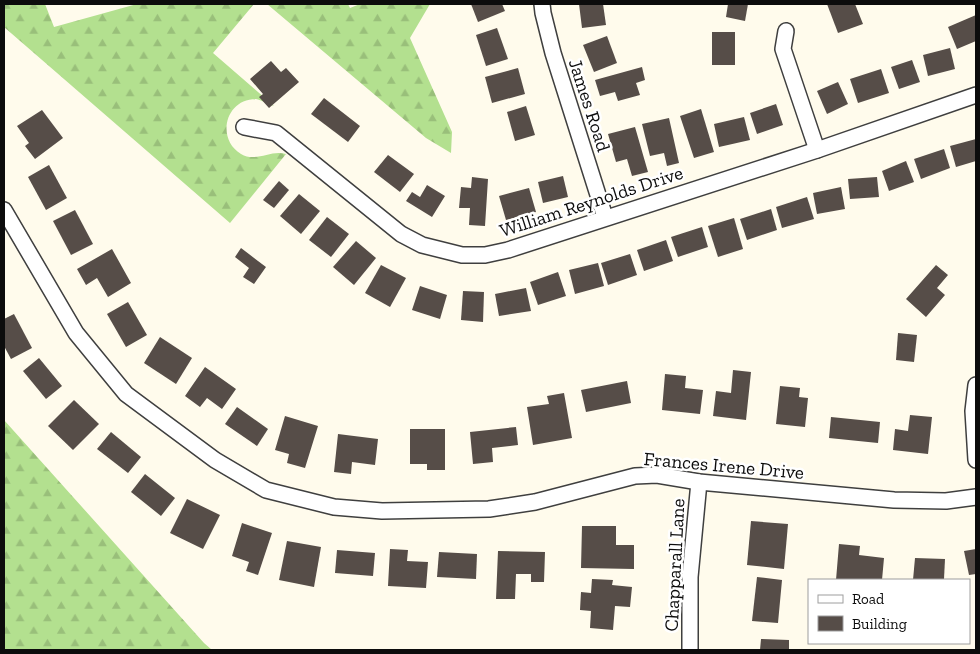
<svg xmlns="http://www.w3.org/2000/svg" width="980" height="654" viewBox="0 0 980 654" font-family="'Zilla Slab',serif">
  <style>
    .forest { fill: url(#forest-firs) }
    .building { fill: #564d48 }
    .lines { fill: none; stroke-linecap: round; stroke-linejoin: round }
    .minor-casing { stroke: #3f3f3f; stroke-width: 18 }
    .minor { stroke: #fff; stroke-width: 15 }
    .labels { text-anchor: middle; stroke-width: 5; stroke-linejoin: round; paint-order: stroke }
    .street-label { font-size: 19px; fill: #0c0c0c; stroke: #fff }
  </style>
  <defs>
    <pattern id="forest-firs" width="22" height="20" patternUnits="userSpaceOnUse" patternTransform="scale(1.25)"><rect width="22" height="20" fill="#b3e08f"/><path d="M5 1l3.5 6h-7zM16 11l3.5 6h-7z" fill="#99bf7a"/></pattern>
  </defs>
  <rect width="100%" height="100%" fill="#fffbec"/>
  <g class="forest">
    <path d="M4,4h41l9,23 83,-23h117l-41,49 61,53c-5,-2 -13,-6 -18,-7 -31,0 -40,40 -15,55 15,9 30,-5 45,0l-56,69 -226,-196z"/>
    <polygon points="267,4 348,4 350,8 360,4 430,4 410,38 452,132 451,153 426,138"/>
    <polygon points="4,420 204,643 212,650 4,650"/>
  </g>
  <g class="building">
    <polygon points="471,4 502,4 505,11 478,22"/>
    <polygon points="579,4 603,4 606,25 582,28"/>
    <polygon points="728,4 748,4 745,21 726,17"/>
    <polygon points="827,4 855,4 863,24 838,33"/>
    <polygon points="976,15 976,41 957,49 948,27"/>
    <polygon points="497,28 508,59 486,66 476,35"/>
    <rect x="712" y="32" width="23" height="33"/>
    <polygon points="607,36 617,63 594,72 583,45"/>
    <polygon points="950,48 955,69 928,76 923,55"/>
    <polygon points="912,60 920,82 899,89 891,67"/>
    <polygon points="271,61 281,72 286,68 299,82 269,108 259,97 263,94 250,79"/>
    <polygon points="642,67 645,80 636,83 640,95 618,101 615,92 600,96 595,80"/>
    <polygon points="518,68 525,94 492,103 485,77"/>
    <polygon points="881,69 889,93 858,103 850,79"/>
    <polygon points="838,82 848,104 827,114 817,91"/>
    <polygon points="324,98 360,126 348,142 311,114"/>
    <polygon points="776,104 783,125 757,134 750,113"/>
    <polygon points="526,106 535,135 515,141 507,112"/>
    <polygon points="701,109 714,152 694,158 680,116"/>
    <polygon points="42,110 63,138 35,159 25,146 29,143 17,126"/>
    <polygon points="744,117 750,140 719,147 714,124"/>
    <polygon points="669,118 679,163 667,166 664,153 650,156 642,124"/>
    <polygon points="635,127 648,172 632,176 627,159 616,162 608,134"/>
    <polygon points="976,139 976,161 956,167 950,146"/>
    <polygon points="944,149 950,168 921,179 914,159"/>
    <polygon points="388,155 414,174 400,192 374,172"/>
    <polygon points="906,161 914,182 889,191 882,171"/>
    <polygon points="49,165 67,198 46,210 28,177"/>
    <polygon points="563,176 568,197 543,203 538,182"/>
    <polygon points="472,177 488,179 485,226 469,225 470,208 459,208 461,187 471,188"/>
    <polygon points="877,177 879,197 850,199 848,179"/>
    <polygon points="279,181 289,190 274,208 263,200"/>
    <polygon points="427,185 445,196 432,217 406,201 412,192 420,197"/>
    <polygon points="841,187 845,209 817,214 813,193"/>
    <polygon points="529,188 536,212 506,220 499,196"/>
    <polygon points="299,194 320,211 301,234 280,216"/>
    <polygon points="807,197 814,219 782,228 776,207"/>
    <polygon points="771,209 777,230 747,240 740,219"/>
    <polygon points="75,210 93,244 71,255 53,221"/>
    <polygon points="327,217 349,234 331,257 309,240"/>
    <polygon points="734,218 743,249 718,257 708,226"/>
    <polygon points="702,227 708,247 678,257 671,237"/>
    <polygon points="666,240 673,261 644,271 637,250"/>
    <polygon points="356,241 376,258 354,285 333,267"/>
    <polygon points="241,248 266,267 254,284 243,277 249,268 235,257"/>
    <polygon points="112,249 131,283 108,297 97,278 86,285 77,269"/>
    <polygon points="630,254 637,275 608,285 601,263"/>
    <polygon points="598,263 604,286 575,294 569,270"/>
    <polygon points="381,265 406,278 390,307 365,293"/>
    <polygon points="936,265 948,275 937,288 945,295 926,317 906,299"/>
    <polygon points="558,272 566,296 538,305 530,282"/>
    <polygon points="420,286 447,295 440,319 412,310"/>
    <polygon points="526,288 531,311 499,316 495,294"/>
    <polygon points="463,291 484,292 483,322 461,320"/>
    <polygon points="128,302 147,335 126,347 107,314"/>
    <polygon points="14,314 32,348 11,359 4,346 4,319"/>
    <polygon points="898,333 917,335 914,362 896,360"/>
    <polygon points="160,337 192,358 176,384 144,363"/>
    <polygon points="39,358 62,386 46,399 23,371"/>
    <polygon points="205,367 236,389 222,409 207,398 200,407 185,396"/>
    <polygon points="733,370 751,372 746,420 713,416 716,391 731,393"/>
    <polygon points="665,374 686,376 685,388 703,390 700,414 662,410"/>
    <polygon points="627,381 631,403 586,412 581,390"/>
    <polygon points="780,386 800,388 799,397 808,398 805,427 776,424"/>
    <polygon points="564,393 572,438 533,445 527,407 549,404 547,396"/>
    <polygon points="74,400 99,424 73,450 48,426"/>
    <polygon points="237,407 268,429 257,446 225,424"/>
    <polygon points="910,415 932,417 928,454 893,450 895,429 908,431"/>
    <polygon points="285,416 318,426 305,468 287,463 289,454 275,450"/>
    <polygon points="831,417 880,422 878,443 829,438"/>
    <polygon points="516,427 518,445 492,448 493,462 473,464 470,432"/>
    <polygon points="410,429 445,429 445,470 427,470 427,464 410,464"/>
    <polygon points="111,432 141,457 128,473 97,449"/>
    <polygon points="338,434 378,439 375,465 352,462 351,474 334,472"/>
    <polygon points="145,474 175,498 161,516 131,492"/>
    <polygon points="187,499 220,515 203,549 170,533"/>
    <polygon points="751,521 788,524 784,569 747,565"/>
    <polygon points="242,523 272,533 258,575 246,571 249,562 232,556"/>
    <polygon points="582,526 616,526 616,545 634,545 634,569 581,568"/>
    <polygon points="287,541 321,547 314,587 279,580"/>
    <polygon points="839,544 860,546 859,555 884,558 882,580 836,580"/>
    <polygon points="390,549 408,550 407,561 428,562 426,588 388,586"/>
    <polygon points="976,549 976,574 969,575 964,551"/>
    <polygon points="337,550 375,553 373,576 335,573"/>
    <polygon points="498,551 545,552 544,582 531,582 531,574 516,574 515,599 496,599"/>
    <polygon points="439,552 477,554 476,579 437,577"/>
    <polygon points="915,558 945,559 944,579 913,580"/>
    <polygon points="757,577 782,580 778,623 752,621"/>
    <polygon points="592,579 613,580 612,585 632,587 630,607 615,606 613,630 590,628 591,611 580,610 581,592 591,593"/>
    <polygon points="761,639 789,640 789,650 760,650"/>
  </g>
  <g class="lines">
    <defs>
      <g id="minor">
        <polyline points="542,4 543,13 553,53 605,217"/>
        <polyline points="786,31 783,49 817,150"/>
        <polyline points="244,127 276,133 401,234 422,245 462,255 485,255 508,250 817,150 976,95"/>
        <polyline points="4,210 76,333 126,394 215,460 266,490 334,507 382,511 489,509 535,502 635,476 657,475 699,482 894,500 946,501 976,497"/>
        <polyline points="976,385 973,411 976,460"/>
        <polyline points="690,650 690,577 699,482"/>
      </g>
    </defs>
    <use href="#minor" class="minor-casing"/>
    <use href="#minor" class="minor"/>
  </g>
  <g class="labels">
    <g class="street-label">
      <text transform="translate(590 105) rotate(72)" y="7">James Road</text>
      <text transform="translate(591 201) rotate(-18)" y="7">William Reynolds Drive</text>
      <text transform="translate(724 465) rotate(5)" y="7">Frances Irene Drive</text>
      <text transform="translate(674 565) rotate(-87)" y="7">Chapparall Lane</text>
    </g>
  </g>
  <rect width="980" height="654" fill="none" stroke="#0c0c0c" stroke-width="10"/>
  <rect x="808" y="579" width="162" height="65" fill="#ffffff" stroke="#9e9e9e"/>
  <rect x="818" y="595" width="25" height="8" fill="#ffffff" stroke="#9e9e9e"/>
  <text x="852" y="604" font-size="15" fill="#0c0c0c">Road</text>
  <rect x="818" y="616" width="25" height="15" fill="#564d48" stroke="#9e9e9e"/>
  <text x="852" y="629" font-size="15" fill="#0c0c0c">Building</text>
</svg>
